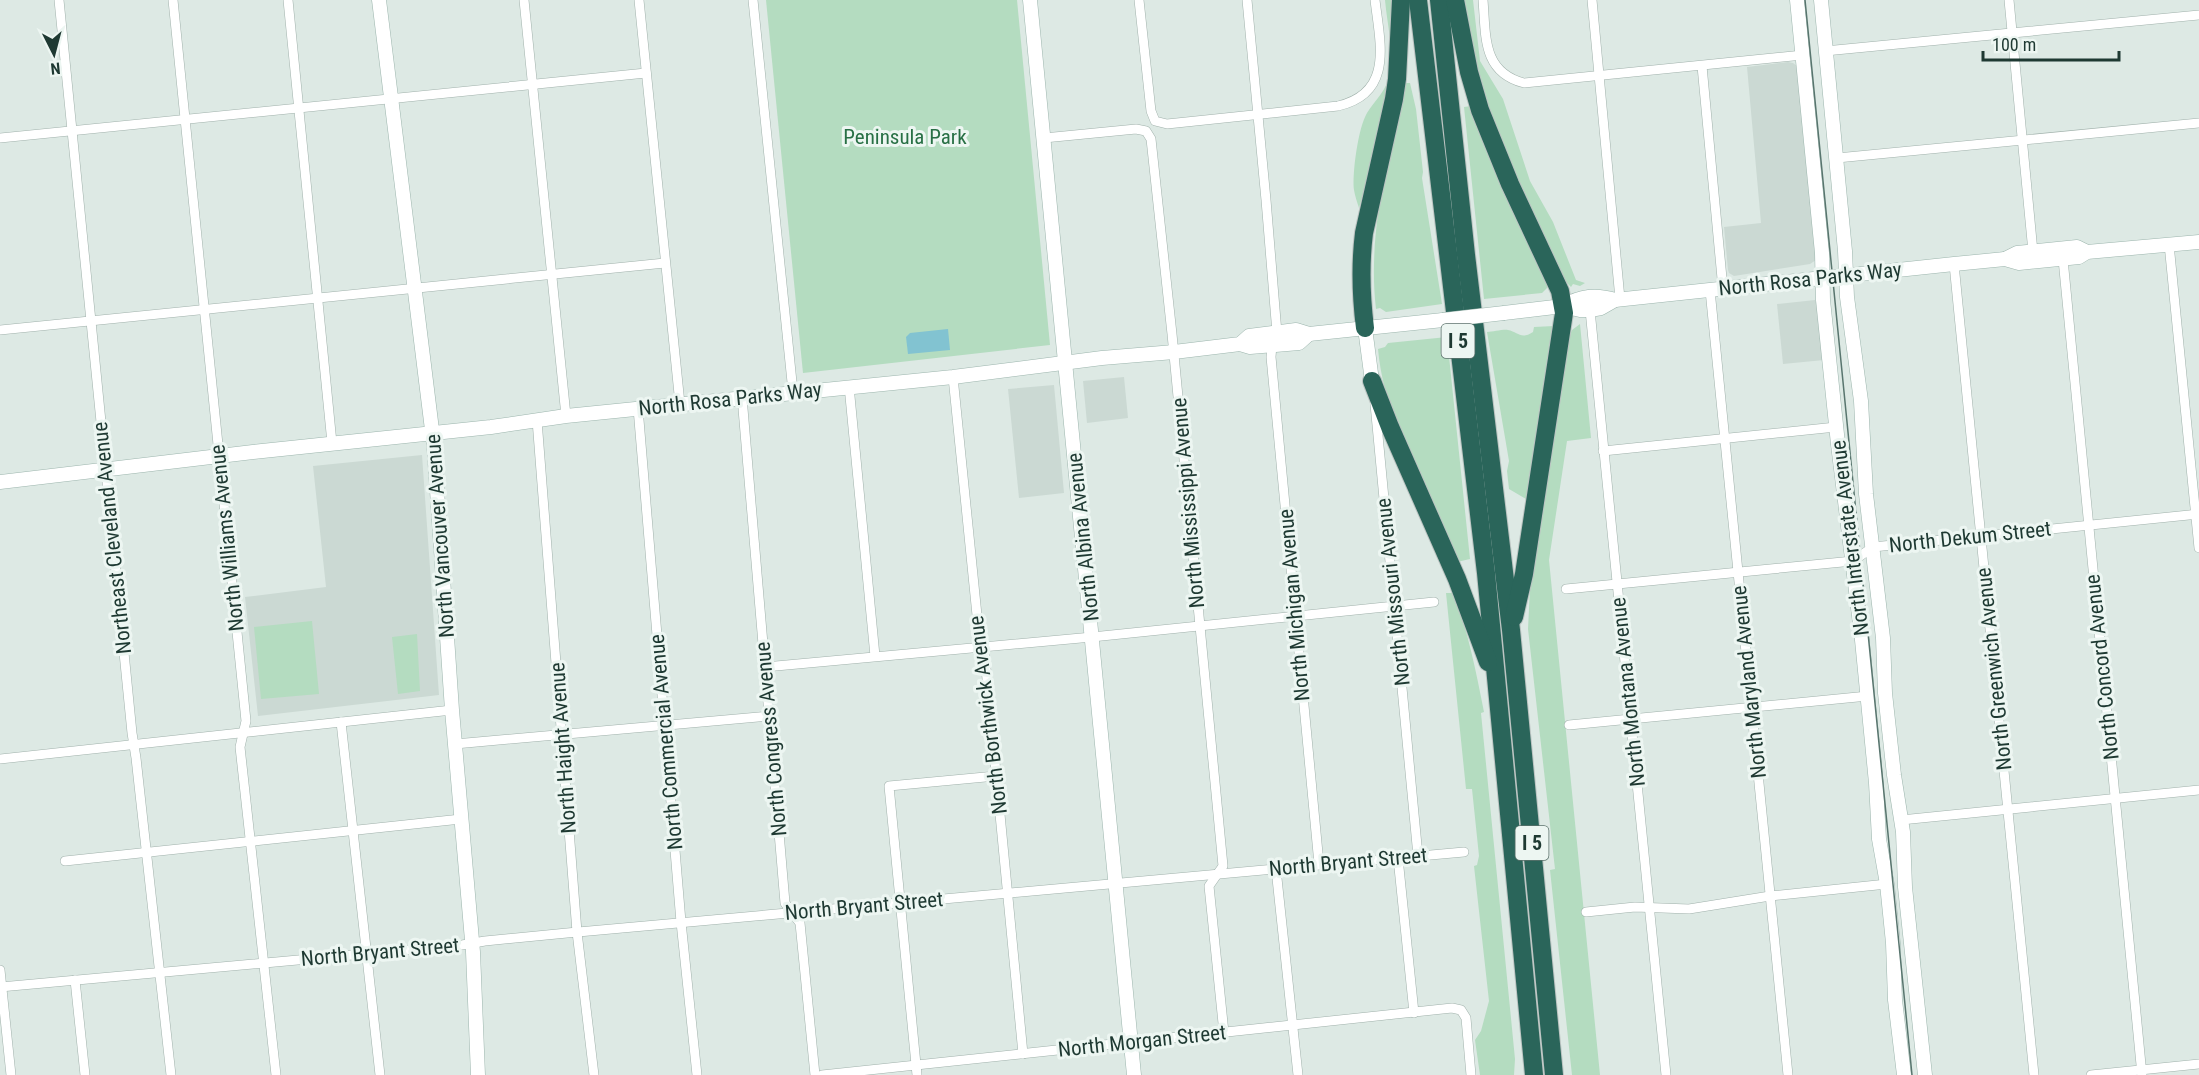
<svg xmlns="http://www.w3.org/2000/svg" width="2199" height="1075" viewBox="0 0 2199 1075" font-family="'Roboto Condensed',sans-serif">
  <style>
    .built { fill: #cbd9d3 }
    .green { fill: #b4dcc0 }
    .water { fill: #82c3d1 }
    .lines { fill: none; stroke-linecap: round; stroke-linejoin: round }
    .street-casing { stroke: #a0b1ab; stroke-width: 10 }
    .secondary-casing { stroke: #9cb5ad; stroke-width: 15 }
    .highway-casing { stroke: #bcc4c2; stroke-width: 20 }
    .street { stroke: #fff; stroke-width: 9 }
    .secondary { stroke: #fff; stroke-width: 14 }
    .highway { stroke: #2a655a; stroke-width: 18 }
    .tram { stroke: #58756e; stroke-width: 1.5 }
    .secondary-bridge-casing { stroke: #9cb5ad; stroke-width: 15; stroke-linecap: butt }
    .secondary-bridge { stroke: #fff; stroke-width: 14 }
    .labels { text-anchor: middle; stroke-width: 6; stroke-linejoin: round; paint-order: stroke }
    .shield { fill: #edf6f2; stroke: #5c726c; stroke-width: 1.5 }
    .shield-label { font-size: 20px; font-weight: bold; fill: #1e3932 }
    .park-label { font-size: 21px; fill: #287045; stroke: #edf6f2 }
    .street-label { font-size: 21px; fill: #1e3932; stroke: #edf6f2 }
  </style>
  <rect width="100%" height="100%" fill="#dde9e4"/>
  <g class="built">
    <polygon points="1788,62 1793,63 1797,66 1816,260 1810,264 1734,276 1729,273 1728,270 1724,227 1761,223 1747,67"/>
    <polygon points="1815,300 1819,311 1824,360 1783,364 1777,304"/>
    <polygon points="1124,377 1128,418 1087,423 1083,381"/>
    <polygon points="1054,385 1064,493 1019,498 1008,389"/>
    <polygon points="422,455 439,695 258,716 245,597 326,587 313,466"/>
  </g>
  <g class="green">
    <polygon points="766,0 1017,0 1050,345 803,373"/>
    <path d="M1385,0h10l1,44 -21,109 -16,55c-2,-6 -4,-12 -5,-18 -2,-16 4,-62 13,-77 8,-13 20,-23 23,-39 4,-24 -3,-50 -5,-74z"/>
    <polygon points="1461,0 1473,0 1480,61 1503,99 1530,181 1553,222 1576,280 1585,283 1580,286 1573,284 1571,287 1556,272 1482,99"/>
    <path d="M1403,83h7l6,26 7,63 -1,6 20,126 -56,8 -6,-4 -4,1c-9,-76 13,-153 27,-226z"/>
    <polygon points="1471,106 1491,162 1547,283 1547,288 1542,293 1484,299 1464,107"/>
    <polygon points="1580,324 1591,438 1567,441 1549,560 1600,1075 1572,1075 1550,870 1555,869 1528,629 1531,568 1569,336 1572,330"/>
    <path d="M1554,326l-28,173 -17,-10 -2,-18 2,-10 -22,-129c6,0 16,-3 21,-2 10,2 13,10 25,2l1,-5z"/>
    <path d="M1447,337l23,222 -13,3c-29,-64 -73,-143 -79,-213l7,-2 3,-4z"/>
    <path d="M1446,593h8c14,39 22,78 30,119l-3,1 34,346 -1,16h-34l-5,-35 6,-9 8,-30 -15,-135 3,-1 2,-9 -7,-67h-6z"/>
    <polygon points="312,621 319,694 261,699 254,627"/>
    <polygon points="417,634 420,691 398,694 392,637"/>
  </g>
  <polygon class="water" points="948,329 950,350 908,354 906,337 910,333"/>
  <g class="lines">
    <defs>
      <g id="street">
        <polyline points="59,0 132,733 136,758 171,1075"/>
        <polyline points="173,0 246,721 240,747 276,1075"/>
        <polyline points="288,0 332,443"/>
        <polyline points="524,0 566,416"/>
        <polyline points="639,0 680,404"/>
        <polyline points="753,0 793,392"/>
        <path d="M1139,0l12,111 4,10 12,3 171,-18c56,-13 42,-63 37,-106"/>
        <polyline points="1247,0 1266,200 1277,333"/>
        <path d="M1483,0c3,36 -1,72 41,83l279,-28"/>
        <polyline points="1592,0 1620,299"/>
        <polyline points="2009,0 2033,252"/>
        <polyline points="1825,51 2199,15"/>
        <polyline points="1702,66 1723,289"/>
        <polyline points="0,138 646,73"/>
        <polyline points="1044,138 1136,129 1146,131 1151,139 1172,334 1223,866 1209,886 1224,1033"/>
        <polyline points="1837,158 2199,123"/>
        <polyline points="2169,244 2199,548"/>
        <polyline points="2063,259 2142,1075"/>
        <polyline points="1954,264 2034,1075"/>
        <polyline points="1710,290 1788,1075"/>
        <polyline points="1590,310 1666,1075"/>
        <polyline points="0,330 665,263"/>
        <polyline points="1272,345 1271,357 1319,864"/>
        <polyline points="953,377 979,635 985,658 1023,1054"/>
        <polyline points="849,386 875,656"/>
        <polyline points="742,397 785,903 800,923 815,1075"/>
        <polyline points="1375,404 1418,856"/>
        <polyline points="638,408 681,922 697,1075"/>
        <polyline points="537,420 577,932 594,1075"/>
        <polyline points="1603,451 1836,427"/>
        <polyline points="1566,589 1853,561 1873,547 2199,514"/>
        <polyline points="765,667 1092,637 1434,602"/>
        <polyline points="341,722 380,1075"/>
        <polyline points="1569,725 1868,696"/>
        <polyline points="455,744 769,716"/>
        <polyline points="0,759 452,710"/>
        <polyline points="1901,820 2199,790"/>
        <polyline points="1398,858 1414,1013"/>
        <polyline points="65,861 461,819"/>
        <polyline points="1276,869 1298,1075"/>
        <polyline points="1586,912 1635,907 1689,909 1770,896 1887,884"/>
        <polyline points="0,970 11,1075"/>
        <polyline points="75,980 85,1075"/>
        <polyline points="0,987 462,945 485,941 567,933 1464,852"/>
        <polyline points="822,1075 1452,1008 1461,1010 1466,1018 1471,1075"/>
        <polyline points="917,1075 889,786 996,776"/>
        <polyline points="2091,1075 2199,1064"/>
      </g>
      <g id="secondary">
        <polyline points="379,0 434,446 452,710 473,952 478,1075"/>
        <polyline points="1030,0 1134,1075"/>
        <polyline points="1797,0 1822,253 1823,300 1838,444 1862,640 1876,783 1879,839 1887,884 1893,943 1895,1000 1904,1075"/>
        <polyline points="1821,0 1845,251 1847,297 1861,401 1866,494 1883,638 1885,693 1894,775 1903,832 1905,887 1925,1075"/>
        <polyline points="2005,259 2017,253 2077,247 2087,252"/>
        <path d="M1563,306c18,-10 33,-12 52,-6l339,-36 51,-5 14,4 60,-6 8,-5 112,-10"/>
        <polyline points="1504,313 1563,306 1580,310 1590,310 1601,308 1615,300"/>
        <polyline points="1365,328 1372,381"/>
        <polyline points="1240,344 1250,347 1299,343 1309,334"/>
        <polyline points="0,482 253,452 491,427 566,416 953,377 1102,358 1174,352 1240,344 1249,336 1296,330 1309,334 1443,320"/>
      </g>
      <g id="highway">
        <polyline points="1418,0 1486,573 1534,1075"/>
        <polyline points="1439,0 1466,255 1511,630 1554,1075"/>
        <polyline points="1455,0 1469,72 1480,110 1510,184 1560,291 1564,313 1524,574 1514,617"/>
        <path d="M1365,328c-4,-32 -5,-63 -1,-95l30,-134 3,-20 4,-79"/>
        <polyline points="1372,381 1390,427 1457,579 1488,662"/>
      </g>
    </defs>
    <use href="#street" class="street-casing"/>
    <use href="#secondary" class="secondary-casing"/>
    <use href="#highway" class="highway-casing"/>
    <use href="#street" class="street"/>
    <use href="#secondary" class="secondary"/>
    <use href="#highway" class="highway"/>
    <polyline class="tram" points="1805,0 1912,1075"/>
    <defs>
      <polyline id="secondary-bridge" points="1443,320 1504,313"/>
    </defs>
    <use href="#secondary-bridge" class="secondary-bridge-casing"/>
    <use href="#secondary-bridge" class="secondary-bridge"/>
  </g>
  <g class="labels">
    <g class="shield">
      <rect x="1441.5" y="324" width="33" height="34" rx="4.5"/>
      <rect x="1515.5" y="826" width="33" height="34" rx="4.5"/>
    </g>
    <g class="shield-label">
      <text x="1458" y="348">I 5</text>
      <text x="1532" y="850">I 5</text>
    </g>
    <g class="park-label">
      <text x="905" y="144">Peninsula Park</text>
    </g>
    <g class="street-label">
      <text transform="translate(1810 279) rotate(-6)" y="7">North Rosa Parks Way</text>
      <text transform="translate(730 399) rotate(-6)" y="7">North Rosa Parks Way</text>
      <text transform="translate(1188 503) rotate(-95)" y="7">North Mississippi Avenue</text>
      <text transform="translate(440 536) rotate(-94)" y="7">North Vancouver Avenue</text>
      <text transform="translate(1083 537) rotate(-96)" y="7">North Albina Avenue</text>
      <text transform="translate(1970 537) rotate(-6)" y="7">North Dekum Street</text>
      <text transform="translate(112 538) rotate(-96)" y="7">Northeast Cleveland Avenue</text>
      <text transform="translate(227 538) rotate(-96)" y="7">North Williams Avenue</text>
      <text transform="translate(1850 538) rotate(-97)" y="7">North Interstate Avenue</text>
      <text transform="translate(1393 592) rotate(-96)" y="7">North Missouri Avenue</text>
      <text transform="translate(1294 605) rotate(-95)" y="7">North Michigan Avenue</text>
      <text transform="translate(2102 667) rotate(-96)" y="7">North Concord Avenue</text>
      <text transform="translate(1994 669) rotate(-96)" y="7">North Greenwich Avenue</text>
      <text transform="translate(1749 682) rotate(-96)" y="7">North Maryland Avenue</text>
      <text transform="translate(1628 692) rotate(-96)" y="7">North Montana Avenue</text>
      <text transform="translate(988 715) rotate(-97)" y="7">North Borthwick Avenue</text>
      <text transform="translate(771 739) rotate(-95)" y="7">North Congress Avenue</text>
      <text transform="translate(666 742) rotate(-95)" y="7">North Commercial Avenue</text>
      <text transform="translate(563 748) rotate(-94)" y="7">North Haight Avenue</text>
      <text transform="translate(1348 862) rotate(-5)" y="7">North Bryant Street</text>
      <text transform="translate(864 906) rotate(-5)" y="7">North Bryant Street</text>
      <text transform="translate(380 952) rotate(-5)" y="7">North Bryant Street</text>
      <text transform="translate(1142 1041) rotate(-6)" y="7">North Morgan Street</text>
    </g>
  </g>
  <g transform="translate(54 54) rotate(174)" stroke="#edf6f2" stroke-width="4.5" paint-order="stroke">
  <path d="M0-4.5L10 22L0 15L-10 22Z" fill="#1e3932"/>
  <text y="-9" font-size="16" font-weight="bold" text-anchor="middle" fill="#1e3932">N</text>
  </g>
  <path d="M1983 51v9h136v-9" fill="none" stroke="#1e3932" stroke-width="3"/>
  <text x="1992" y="51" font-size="18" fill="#1e3932" stroke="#edf6f2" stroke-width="4.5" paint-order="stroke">100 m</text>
</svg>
